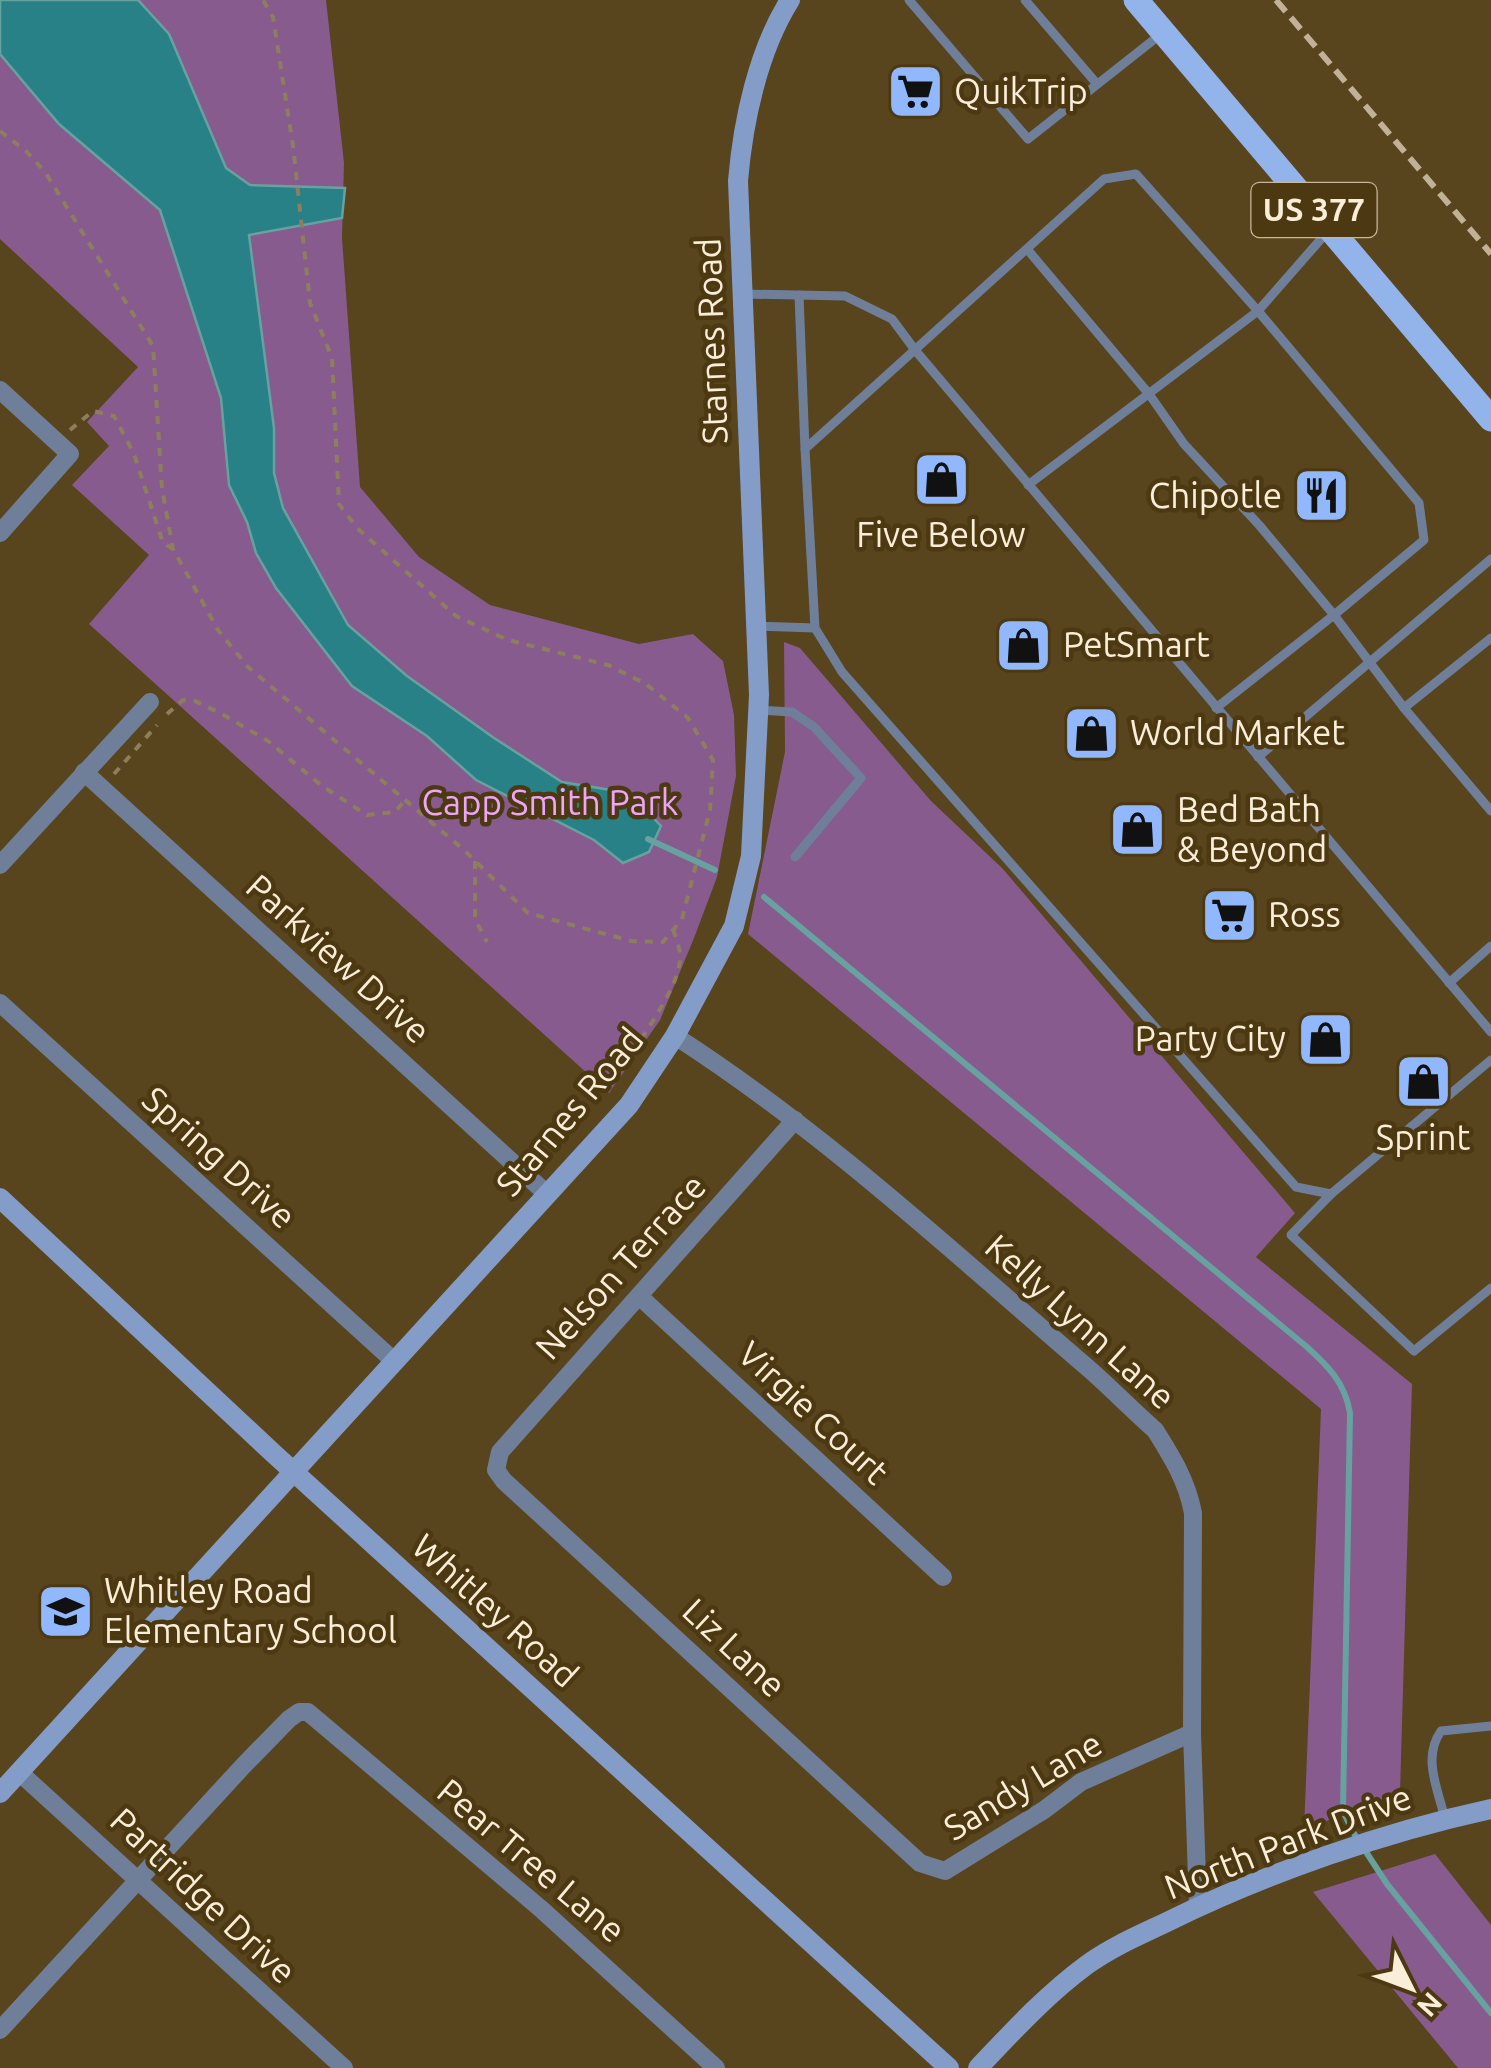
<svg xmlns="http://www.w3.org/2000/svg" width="1491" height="2068" viewBox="0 0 1491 2068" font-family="Ubuntu,sans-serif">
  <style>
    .green { fill: #875b8e }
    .water { fill: #278187; stroke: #67a2a0; stroke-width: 2.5 }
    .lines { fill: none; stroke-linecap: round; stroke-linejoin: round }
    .stream { stroke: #67a2a0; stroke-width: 6 }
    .path { stroke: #8f7e5d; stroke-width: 4; stroke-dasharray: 8 8; stroke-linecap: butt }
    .lane { stroke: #6f7f9a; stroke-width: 9 }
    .street { stroke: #6f7f9a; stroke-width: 18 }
    .secondary { stroke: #849cc8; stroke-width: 20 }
    .primary { stroke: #93b3eb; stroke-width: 25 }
    .rail { stroke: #c1b196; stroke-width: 6; stroke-dasharray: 15 8; stroke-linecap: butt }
    .labels { text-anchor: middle; stroke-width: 9; stroke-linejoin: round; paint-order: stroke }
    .shield { fill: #4d3911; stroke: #c7b89d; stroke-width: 2.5 }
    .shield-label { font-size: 32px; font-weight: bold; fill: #fbeed9 }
    .poi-label { font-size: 35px; fill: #fbeed9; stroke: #4d3911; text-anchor: start }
    .street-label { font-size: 35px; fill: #fbeed9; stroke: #4d3911 }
    .park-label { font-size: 35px; fill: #eba6f7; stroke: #4d3911 }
  </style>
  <rect width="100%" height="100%" fill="#58441d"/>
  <g class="green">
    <polygon points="0,0 326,0 344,163 342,238 360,487 419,557 490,605 639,644 693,634 723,661 734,715 736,776 717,877 694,938 660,1020 609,1093 89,624 149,555 72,485 109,446 87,422 138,367 0,239"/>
    <polygon points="784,642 800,648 931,801 1003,869 1295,1213 1256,1257 1412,1384 1400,1792 1304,1830 1321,1409 748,934 785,752"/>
    <polygon points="1435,1854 1491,1925 1491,2068 1458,2068 1313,1892"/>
  </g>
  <polygon class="water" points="0,0 138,0 169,34 226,168 250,185 345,188 342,218 249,235 274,428 274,473 283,508 348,625 407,676 494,738 562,782 623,792 641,805 661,826 649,852 623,863 594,840 476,780 427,736 352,686 276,588 256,553 247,522 229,485 221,398 160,210 59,124 0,54"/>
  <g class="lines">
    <g class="stream">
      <polyline points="648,839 715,870"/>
      <path d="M764,897l543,450c22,20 38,36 43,66l-7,398 10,21 34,52 104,129"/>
    </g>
    <g class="path">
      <polyline points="0,131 26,151 45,172 153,346 162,489 173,549 218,630 248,667 464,850 528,913 631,941 663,942 682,919 710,810 713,760 688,718 646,684 608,665 508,640 456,616 357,528 339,504 332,358 310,303 293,146 273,17 263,0"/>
      <polyline points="70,430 93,411 114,416 134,454 163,543 173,549"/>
      <polyline points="167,714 183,700 195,701 220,713 268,741 322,786 367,815 395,812 405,800"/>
      <polyline points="114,774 157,725"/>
      <polyline points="475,861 475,919 487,942"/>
      <path d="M623,1065c17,-25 55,-76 57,-105 1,-10 -4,-21 -7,-31"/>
    </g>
    <g class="lane">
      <polyline points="909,0 1028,139 1161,34"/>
      <polyline points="1025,0 1097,84"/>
      <polyline points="1328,231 1258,311 1136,174 1104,179 805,449 815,628 842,672 1296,1187 1331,1194 1491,1060"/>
      <polyline points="1027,249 1149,394 1184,444 1260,526 1334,615 1424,540 1419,503 1258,311 1028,485"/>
      <polyline points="743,294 845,296 892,319 915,350 1491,1032"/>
      <polyline points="799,295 805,449"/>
      <polyline points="758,626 815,628"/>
      <polyline points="1216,708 1334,615 1404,708 1491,811"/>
      <polyline points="1404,708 1491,638"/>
      <polyline points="759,710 792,712 814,727 861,778 795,857"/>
      <polyline points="1258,757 1491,559"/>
      <polyline points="1449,983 1491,946"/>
      <polyline points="1331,1194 1291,1235 1414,1351 1491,1288"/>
      <path d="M1445,1819c-7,-30 -23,-61 -4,-88l50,-5"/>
    </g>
    <g class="street">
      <polyline points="0,390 70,454 0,533"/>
      <polyline points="84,772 547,1194"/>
      <polyline points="0,865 150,702"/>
      <polyline points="0,1003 394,1361"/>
      <path d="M675,1036c149,96 279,217 413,332 23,20 44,42 67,62 17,27 32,51 38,83l-1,220 6,174"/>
      <polyline points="795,1120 500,1452 496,1470 504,1481 920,1863 945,1871 1044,1810 1081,1782 1192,1733"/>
      <polyline points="639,1296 943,1577"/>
      <polyline points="19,1772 344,2068"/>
      <polyline points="0,2030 244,1765 289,1719 299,1712 308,1712 540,1908 716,2068"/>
    </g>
    <g class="secondary">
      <polyline points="0,1198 273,1453 949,2068"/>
      <path d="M0,1793l629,-688 46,-69 59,-110 17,-70 8,-161 -21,-514c5,-60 20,-130 52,-181"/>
      <path d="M978,2068c34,-36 70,-75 110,-104 25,-18 54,-30 81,-43 98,-48 215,-89 322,-112"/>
    </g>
    <polyline class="primary" points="1136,0 1491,419"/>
    <polyline class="rail" points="1276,0 1491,254"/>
  </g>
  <defs>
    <symbol id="supermarket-square" viewBox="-11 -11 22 22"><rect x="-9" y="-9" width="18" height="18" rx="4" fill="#91b8fd" stroke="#4d3911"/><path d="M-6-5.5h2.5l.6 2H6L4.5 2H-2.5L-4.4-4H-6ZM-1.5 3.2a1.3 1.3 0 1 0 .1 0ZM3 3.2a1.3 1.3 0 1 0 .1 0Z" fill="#111"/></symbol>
    <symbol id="shop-square" viewBox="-11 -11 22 22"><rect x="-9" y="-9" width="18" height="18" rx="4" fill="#91b8fd" stroke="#4d3911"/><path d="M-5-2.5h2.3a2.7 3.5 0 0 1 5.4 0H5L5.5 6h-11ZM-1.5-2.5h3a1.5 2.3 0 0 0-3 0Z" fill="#111"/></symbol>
    <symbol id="restaurant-square" viewBox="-11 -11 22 22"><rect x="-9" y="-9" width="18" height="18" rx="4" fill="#91b8fd" stroke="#4d3911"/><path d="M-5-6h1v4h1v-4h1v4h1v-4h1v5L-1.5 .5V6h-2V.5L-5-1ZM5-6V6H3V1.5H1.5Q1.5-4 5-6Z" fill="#111"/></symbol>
    <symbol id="school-square" viewBox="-11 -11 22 22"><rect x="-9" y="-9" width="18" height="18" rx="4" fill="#91b8fd" stroke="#4d3911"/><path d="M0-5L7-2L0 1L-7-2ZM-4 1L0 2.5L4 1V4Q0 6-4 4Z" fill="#111"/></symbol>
  </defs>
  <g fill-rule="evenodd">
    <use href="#supermarket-square" x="884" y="60" width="63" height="63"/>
    <use href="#shop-square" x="910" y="448" width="63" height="63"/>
    <use href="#restaurant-square" x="1290" y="464" width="63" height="63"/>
    <use href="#shop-square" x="992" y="614" width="63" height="63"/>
    <use href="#shop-square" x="1060" y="702" width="63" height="63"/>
    <use href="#shop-square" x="1106" y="798" width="63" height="63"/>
    <use href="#supermarket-square" x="1198" y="884" width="63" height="63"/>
    <use href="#shop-square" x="1294" y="1008" width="63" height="63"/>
    <use href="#shop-square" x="1392" y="1050" width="63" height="63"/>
    <use href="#school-square" x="34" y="1580" width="63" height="63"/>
  </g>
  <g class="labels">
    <rect class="shield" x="1251.5" y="183" width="125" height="54" rx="8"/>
    <g class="shield-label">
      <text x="1314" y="221">US 377</text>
    </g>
    <g class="poi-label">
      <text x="954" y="104">QuikTrip</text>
      <text x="1282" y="508" text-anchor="end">Chipotle</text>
      <text x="941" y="547" text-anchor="middle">Five Below</text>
      <text x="1063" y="657">PetSmart</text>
      <text x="1130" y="745">World Market</text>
      <text x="1177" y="822">Bed Bath<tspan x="1177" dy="40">&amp; Beyond</tspan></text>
      <text x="1268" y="927">Ross</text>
      <text x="1286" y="1051" text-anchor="end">Party City</text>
      <text x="1423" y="1150" text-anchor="middle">Sprint</text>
      <text x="104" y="1603">Whitley Road<tspan x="104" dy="40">Elementary School</tspan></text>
    </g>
    <g class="street-label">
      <text transform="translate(712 341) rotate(-92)" y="12">Starnes Road</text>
      <text transform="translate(338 959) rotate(42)" y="12">Parkview Drive</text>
      <text transform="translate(570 1112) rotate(-50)" y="12">Starnes Road</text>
      <text transform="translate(219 1158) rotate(42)" y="12">Spring Drive</text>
      <text transform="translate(621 1267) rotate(-48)" y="12">Nelson Terrace</text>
      <text transform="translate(1080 1322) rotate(42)" y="12">Kelly Lynn Lane</text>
      <text transform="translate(813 1413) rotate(43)" y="12">Virgie Court</text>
      <text transform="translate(495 1611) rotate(42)" y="12">Whitley Road</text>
      <text transform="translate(734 1648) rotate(43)" y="12">Liz Lane</text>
      <text transform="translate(1023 1786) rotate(-31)" y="12">Sandy Lane</text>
      <text transform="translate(1288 1842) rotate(-21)" y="12">North Park Drive</text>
      <text transform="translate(531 1861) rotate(40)" y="12">Pear Tree Lane</text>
      <text transform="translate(203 1896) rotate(43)" y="12">Partridge Drive</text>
    </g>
    <g class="park-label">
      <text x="550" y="815">Capp Smith Park</text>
    </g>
  </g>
  <g transform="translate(1411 1988) rotate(132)" stroke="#4d3911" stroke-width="8" paint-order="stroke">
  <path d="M0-8L18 38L0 25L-18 38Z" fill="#fbeed9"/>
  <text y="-15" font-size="28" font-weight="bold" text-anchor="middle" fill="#fbeed9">N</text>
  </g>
</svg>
